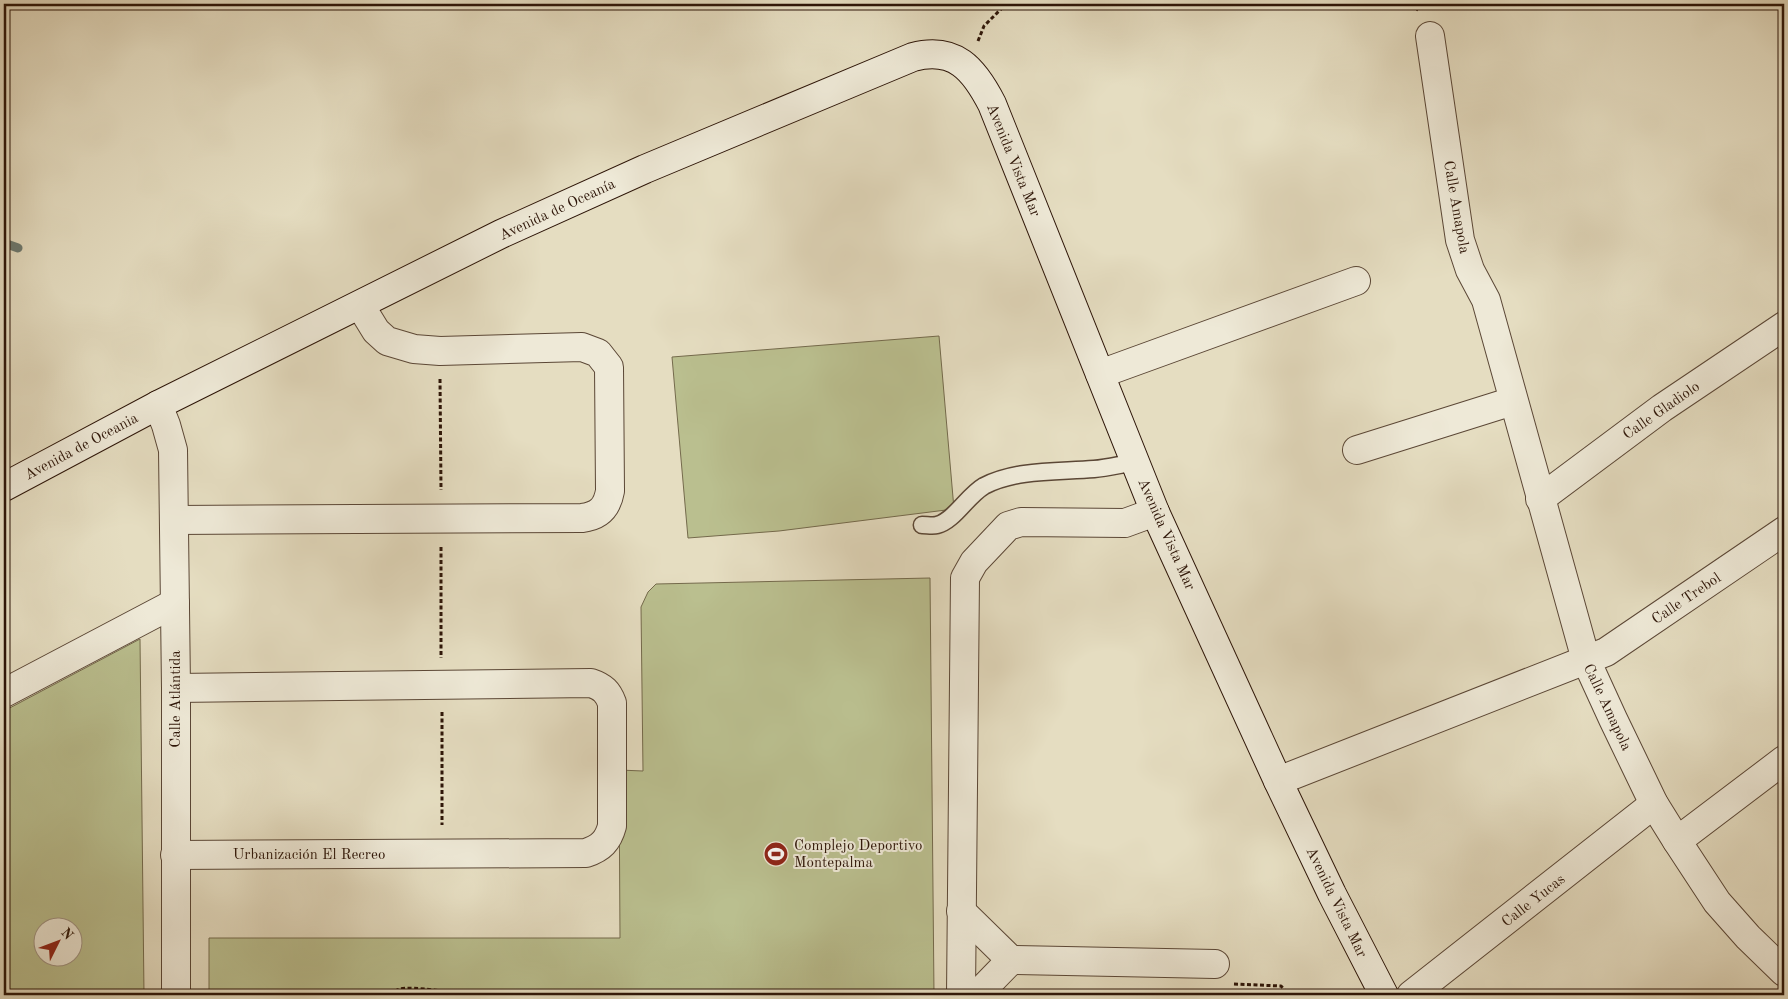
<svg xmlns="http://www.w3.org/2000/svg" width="1788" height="999" viewBox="0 0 1788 999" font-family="'Old Standard TT',serif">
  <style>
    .green { fill: #babf8f; stroke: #746a4c; fill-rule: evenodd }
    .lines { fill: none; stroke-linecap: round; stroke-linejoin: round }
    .stream { stroke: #6c7970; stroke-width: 9 }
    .lane-casing { stroke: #5b4736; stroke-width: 19 }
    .street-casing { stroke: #5b4736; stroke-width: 30 }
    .secondary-casing { stroke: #2d1508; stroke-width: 30 }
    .path { stroke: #2d1508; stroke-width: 3; stroke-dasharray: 4 2.5; stroke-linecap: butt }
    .lane { stroke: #eee9d7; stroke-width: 16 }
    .street { stroke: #eee9d7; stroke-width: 28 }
    .secondary { stroke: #eee9d7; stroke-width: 28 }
    .labels { text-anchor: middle; stroke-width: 4; stroke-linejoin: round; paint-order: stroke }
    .street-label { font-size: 15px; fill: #2d1508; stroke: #eee9d7 }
    .poi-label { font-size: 15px; fill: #2d1508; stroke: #eee9d7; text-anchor: start }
  </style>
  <rect width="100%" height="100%" fill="#e5ddc1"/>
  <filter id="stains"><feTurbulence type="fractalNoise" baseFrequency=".004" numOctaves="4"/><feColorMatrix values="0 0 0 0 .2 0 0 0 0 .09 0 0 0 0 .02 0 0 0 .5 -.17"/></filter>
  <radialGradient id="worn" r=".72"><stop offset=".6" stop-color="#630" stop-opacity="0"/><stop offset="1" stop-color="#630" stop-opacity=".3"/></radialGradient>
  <g class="green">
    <polygon points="939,336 954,509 779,531 688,538 672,357"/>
    <polygon points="930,578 934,995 209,995 209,938 620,938 619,770 643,771 641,607 648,592 656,584"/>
    <path d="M140,639l4,356h-140v-284zM72,926v30h-30v-30z"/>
  </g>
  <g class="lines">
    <polyline class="stream" points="4,243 18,248"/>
    <defs>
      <path id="lane" d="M922,525c5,0 11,1 15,0 17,-4 30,-29 47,-39 33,-17 74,-14 110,-17 14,-1 28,-5 42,-7"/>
      <g id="street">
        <polyline points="1430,36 1460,240 1470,270 1486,300 1586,660 1613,719 1654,804 1677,841 1717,902 1748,937 1784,972"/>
        <polyline points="1100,374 1356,281"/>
        <polyline points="158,405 166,425 173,450 176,688 176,995"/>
        <polyline points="1357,450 1513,401"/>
        <polyline points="1540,499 1662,408 1784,326"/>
        <path d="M174,520l408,-2c17,-2 25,-10 28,-27l-1,-124 -11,-14 -16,-6 -142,4 -26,-2 -27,-8 -11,-10 -16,-26"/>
        <polyline points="4,693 175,603"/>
        <polyline points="1278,781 1606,652 1784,531"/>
        <polyline points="1677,841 1784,760"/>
        <path d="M175,855l411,-2c15,-5 22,-12 26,-27v-123c-4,-11 -9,-16 -21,-20l-415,5"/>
        <polyline points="961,911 1011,960 977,995"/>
        <polyline points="1011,960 1215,964"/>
        <polyline points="961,995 965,578 974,562 1008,526 1021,522 1125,523 1155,512"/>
        <polyline points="1411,995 1654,804"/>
      </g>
      <path id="secondary" d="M4,487l154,-82 343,-171 144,-65 268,-112c42,-11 61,12 79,47l163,408 123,269 54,113 52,101"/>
    </defs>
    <use href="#lane" class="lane-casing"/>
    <use href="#street" class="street-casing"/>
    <use href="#secondary" class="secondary-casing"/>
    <g class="path">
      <polyline points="1405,4 1418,10"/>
      <polyline points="978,41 984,26 1006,4"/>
      <polyline points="440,379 441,490"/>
      <polyline points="441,547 441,658"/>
      <polyline points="442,712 442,825"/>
      <polyline points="1234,984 1281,986 1289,995"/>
      <path d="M390,995c3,-3 6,-5 10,-6 13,-3 51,3 65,6"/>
    </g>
    <use href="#lane" class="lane"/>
    <use href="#street" class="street"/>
    <use href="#secondary" class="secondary"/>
  </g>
  <defs>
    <symbol id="stadium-disc" viewBox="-11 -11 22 22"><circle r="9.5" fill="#8f2418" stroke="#eee9d7"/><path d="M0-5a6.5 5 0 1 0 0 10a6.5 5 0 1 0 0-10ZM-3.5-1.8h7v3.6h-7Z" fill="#fff"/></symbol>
  </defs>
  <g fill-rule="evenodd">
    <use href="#stadium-disc" x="762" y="840" width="28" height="28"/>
  </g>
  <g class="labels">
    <g class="street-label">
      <text transform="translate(1014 160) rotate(68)" y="5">Avenida Vista Mar</text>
      <text transform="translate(1457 207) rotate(80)" y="5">Calle Amapola</text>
      <text transform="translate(557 209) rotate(-25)" y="5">Avenida de Oceanía</text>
      <text transform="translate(1661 410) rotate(-35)" y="5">Calle Gladiolo</text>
      <text transform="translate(81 446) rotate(-28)" y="5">Avenida de Oceania</text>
      <text transform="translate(1167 534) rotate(66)" y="5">Avenida Vista Mar</text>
      <text transform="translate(1686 598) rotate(-34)" y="5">Calle Trebol</text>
      <text transform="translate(175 699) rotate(-90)" y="5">Calle Atlántida</text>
      <text transform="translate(1608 707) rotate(65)" y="5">Calle Amapola</text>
      <text x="309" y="859">Urbanización El Recreo</text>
      <text transform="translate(1533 900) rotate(-38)" y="5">Calle Yucas</text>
      <text transform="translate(1337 902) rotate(64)" y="5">Avenida Vista Mar</text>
    </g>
    <g class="poi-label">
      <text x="794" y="850">Complejo Deportivo<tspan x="794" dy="17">Montepalma</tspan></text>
    </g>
  </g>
  <rect width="1788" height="999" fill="none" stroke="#e5ddc1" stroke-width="20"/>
  <rect x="5" y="5" width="1778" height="989" fill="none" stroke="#2d1508" stroke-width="2.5"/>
  <rect x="10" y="10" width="1768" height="979" fill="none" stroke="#2d1508"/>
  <g transform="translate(58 942) rotate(48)"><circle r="24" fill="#eee9d7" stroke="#a19484"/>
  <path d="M0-4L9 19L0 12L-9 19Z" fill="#8f2418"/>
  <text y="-8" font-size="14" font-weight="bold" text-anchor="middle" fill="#2d1508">N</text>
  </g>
  <rect width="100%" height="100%" filter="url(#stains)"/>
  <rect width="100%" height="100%" fill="url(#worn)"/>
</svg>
